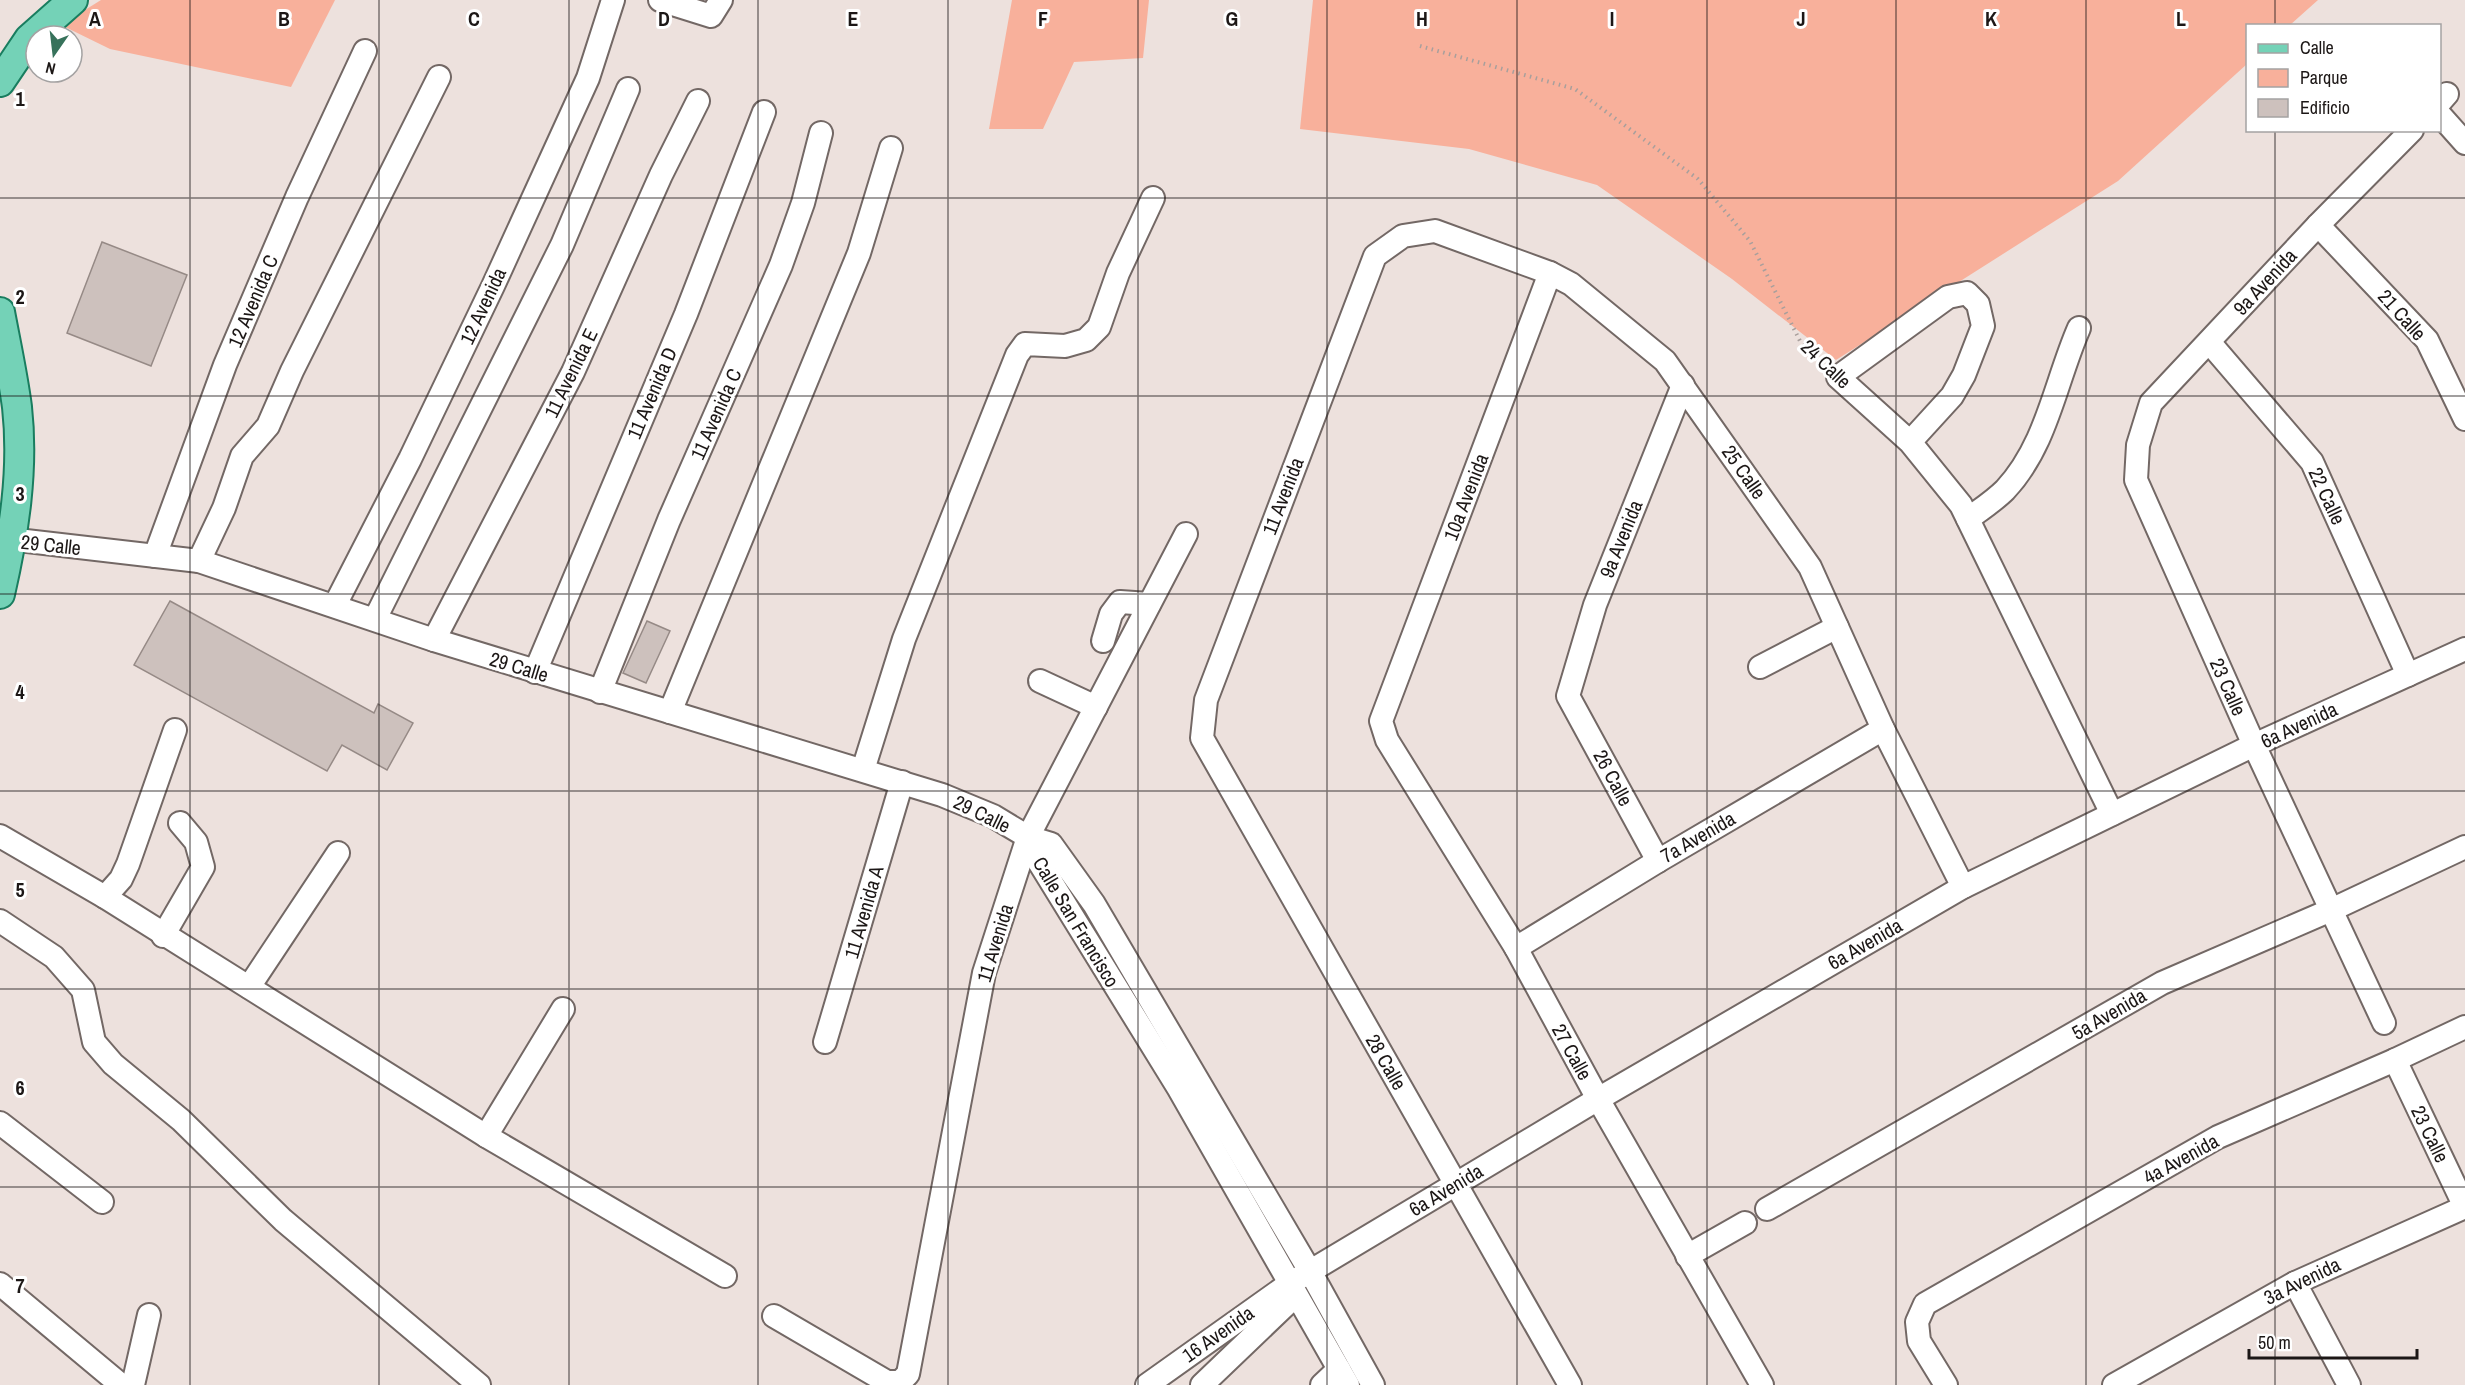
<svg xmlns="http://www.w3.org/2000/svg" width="2465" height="1385" viewBox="0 0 2465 1385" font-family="'Archivo Narrow',sans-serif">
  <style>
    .green { fill: #f8b09b }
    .building { fill: #cdc1bd; stroke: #968a86; stroke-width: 1.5 }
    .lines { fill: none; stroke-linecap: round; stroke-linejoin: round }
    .minor-casing { stroke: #736865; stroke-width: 26 }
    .major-casing { stroke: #197d5f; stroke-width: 32 }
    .path { stroke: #a89f9c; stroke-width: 4; stroke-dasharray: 1.5 4.5; stroke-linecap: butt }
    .minor { stroke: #fff; stroke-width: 22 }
    .major { stroke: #74d2b7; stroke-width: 28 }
    .grid { fill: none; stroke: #1c1716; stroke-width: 1.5; stroke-opacity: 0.55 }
    .labels { text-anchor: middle; stroke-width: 6; stroke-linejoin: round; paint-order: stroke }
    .street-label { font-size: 20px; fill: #1c1716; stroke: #fff }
    .grid-label { font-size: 20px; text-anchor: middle; font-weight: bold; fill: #1c1716; stroke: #fff; stroke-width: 6; stroke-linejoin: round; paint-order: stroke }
  </style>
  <rect width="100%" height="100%" fill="#ede1dd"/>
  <g class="green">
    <polygon points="101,0 335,0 291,87 110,49 61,25"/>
    <polygon points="1012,0 1149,0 1143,58 1074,62 1043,129 989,129"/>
    <polygon points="1313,0 2318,0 2290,25 2248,26 2247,64 2118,181 1836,360 1732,279 1597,185 1469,149 1300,129"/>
  </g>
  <g class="building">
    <polygon points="102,242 187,275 151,366 67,333"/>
    <polygon points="170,601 374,713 378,704 413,723 387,770 342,745 327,771 134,665"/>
    <polygon points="647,621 670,631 646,683 623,673"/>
  </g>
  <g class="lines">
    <defs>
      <g id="minor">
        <polyline points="660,0 711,16 721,0"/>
        <polyline points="2440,102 2447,94"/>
        <polyline points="2440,115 2465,143"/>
        <polyline points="2318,225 2427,340 2465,419"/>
        <polyline points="1550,273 1381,721 1387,740 1516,948 1598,1099 1762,1385"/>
        <polyline points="2209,342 2312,462 2408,675"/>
        <polyline points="1910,442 1952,396 1964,375 1983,326 1978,304 1967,293 1948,297 1838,377 1910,442 1961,505 2112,814"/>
        <path d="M1968,519c12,-9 26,-18 37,-29 42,-45 50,-107 74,-162"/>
        <polyline points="0,538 199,561 434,640 942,795 993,816 1028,837 1051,844 1094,904 1311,1273 1373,1385"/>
        <polyline points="155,556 225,365 297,197 365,51"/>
        <polyline points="199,561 224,508 242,456 268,426 292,371 439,77"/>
        <polyline points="335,605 410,459 493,286 588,78 613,0"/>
        <polyline points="375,619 562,245 628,89"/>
        <polyline points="434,640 573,372 661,175 698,101"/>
        <polyline points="1103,641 1111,614 1120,602 1149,604"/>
        <polyline points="1760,667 1837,627"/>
        <polyline points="535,672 686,314 764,112"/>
        <polyline points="1040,681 1096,707"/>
        <polyline points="600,692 669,520 781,265 803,203 821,133"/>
        <polyline points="670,712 859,253 891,148"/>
        <polyline points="863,770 904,639 1017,355 1025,344 1065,346 1086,340 1099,327 1118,273 1153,198"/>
        <polyline points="0,836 105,897 486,1136 725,1276"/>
        <polyline points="1028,837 1034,854 1179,1089 1348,1385"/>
        <polyline points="1658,861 1568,696 1595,605 1683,385"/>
        <polyline points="105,897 121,879 128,864 175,730"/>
        <polyline points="0,921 54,957 83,990 94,1042 113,1064 181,1120 283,1220 479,1385"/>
        <polyline points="163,936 203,867 196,842 180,823"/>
        <polyline points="1516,948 1658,861 1883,729"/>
        <polyline points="249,987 338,853"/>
        <polyline points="2384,1023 2254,745 2136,480 2138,445 2151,403 2318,225 2412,130"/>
        <polyline points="825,1042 902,782"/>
        <polyline points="2395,1060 2465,1207"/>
        <polyline points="0,1123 102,1202"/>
        <polyline points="486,1136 563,1009"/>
        <polyline points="1767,1209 2162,983 2331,910 2465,847"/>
        <polyline points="1687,1256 1745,1223"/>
        <polyline points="2295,1283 2349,1385"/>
        <polyline points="0,1284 121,1385"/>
        <polyline points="774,1316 887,1382 900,1382 908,1374 984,973 1028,837 1186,534"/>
        <polyline points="133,1385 149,1315"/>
        <polyline points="1147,1385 1289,1284 1598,1099 1963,887 2254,745 2465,649"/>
        <polyline points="1202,1385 1296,1295"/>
        <polyline points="1322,1385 1339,1369"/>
        <polyline points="1570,1385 1202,738 1206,700 1375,256 1403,236 1435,231 1550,273 1571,284 1665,361 1810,567 1883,729 1963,887"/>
        <polyline points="1946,1385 1919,1341 1917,1322 1925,1304 2218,1137 2395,1060 2465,1027"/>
        <polyline points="2114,1385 2295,1283 2465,1207"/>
      </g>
      <g id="major">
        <polyline points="0,82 29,39 73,0"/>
        <path d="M0,312c6,32 13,64 17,95 7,63 -3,126 -17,187"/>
      </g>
    </defs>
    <use href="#minor" class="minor-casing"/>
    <use href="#major" class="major-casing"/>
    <polyline class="path" points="1420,46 1575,89 1698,179 1750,241 1800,341 1822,362"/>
    <use href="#minor" class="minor"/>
    <use href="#major" class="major"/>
  </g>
  <path class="grid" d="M190,0v1385M379,0v1385M569,0v1385M758,0v1385M948,0v1385M1138,0v1385M1327,0v1385M1517,0v1385M1707,0v1385M1896,0v1385M2086,0v1385M2275,0v26M2275,130v1255M0,198h2465M0,396h2465M0,594h2465M0,791h2465M0,989h2465M0,1187h2465"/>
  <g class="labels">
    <g class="street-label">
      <text transform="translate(2265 282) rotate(-47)" y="7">9a Avenida</text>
      <text transform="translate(253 301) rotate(-67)" y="7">12 Avenida C</text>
      <text transform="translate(483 306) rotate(-65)" y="7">12 Avenida</text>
      <text transform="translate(2402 315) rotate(48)" y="7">21 Calle</text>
      <text transform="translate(1826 364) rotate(44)" y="7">24 Calle</text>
      <text transform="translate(571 373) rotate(-64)" y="7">11 Avenida E</text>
      <text transform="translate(652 393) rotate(-67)" y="7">11 Avenida D</text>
      <text transform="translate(716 414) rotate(-66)" y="7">11 Avenida C</text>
      <text transform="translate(1744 472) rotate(55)" y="7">25 Calle</text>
      <text transform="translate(1283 496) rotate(-69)" y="7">11 Avenida</text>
      <text transform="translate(2327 496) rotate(65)" y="7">22 Calle</text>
      <text transform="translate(1466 497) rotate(-69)" y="7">10a Avenida</text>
      <text transform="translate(1621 539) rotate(-68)" y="7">9a Avenida</text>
      <text transform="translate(51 545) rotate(6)" y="7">29 Calle</text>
      <text transform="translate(519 667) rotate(17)" y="7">29 Calle</text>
      <text transform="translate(2228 687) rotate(66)" y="7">23 Calle</text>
      <text transform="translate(2299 725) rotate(-25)" y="7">6a Avenida</text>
      <text transform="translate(1613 778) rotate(62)" y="7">26 Calle</text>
      <text transform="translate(982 814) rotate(26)" y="7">29 Calle</text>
      <text transform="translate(1698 837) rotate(-30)" y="7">7a Avenida</text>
      <text transform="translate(864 912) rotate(-74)" y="7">11 Avenida A</text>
      <text transform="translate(1076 922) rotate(59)" y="7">Calle San Francisco</text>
      <text transform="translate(995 943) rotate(-73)" y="7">11 Avenida</text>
      <text transform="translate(1865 944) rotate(-30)" y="7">6a Avenida</text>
      <text transform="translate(2109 1014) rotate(-30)" y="7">5a Avenida</text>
      <text transform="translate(1572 1052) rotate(61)" y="7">27 Calle</text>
      <text transform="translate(1386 1062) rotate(60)" y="7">28 Calle</text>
      <text transform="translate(2430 1134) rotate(64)" y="7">23 Calle</text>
      <text transform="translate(2181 1159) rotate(-29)" y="7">4a Avenida</text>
      <text transform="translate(1446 1190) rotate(-31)" y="7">6a Avenida</text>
      <text transform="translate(2302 1281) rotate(-26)" y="7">3a Avenida</text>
      <text transform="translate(1218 1334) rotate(-35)" y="7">16 Avenida</text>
    </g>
  </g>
  <g class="grid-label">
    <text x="95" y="26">A</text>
    <text x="284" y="26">B</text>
    <text x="474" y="26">C</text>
    <text x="664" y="26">D</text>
    <text x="853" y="26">E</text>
    <text x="1043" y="26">F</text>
    <text x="1232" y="26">G</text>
    <text x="1422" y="26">H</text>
    <text x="1612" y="26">I</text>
    <text x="1801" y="26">J</text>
    <text x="1991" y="26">K</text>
    <text x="2181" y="26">L</text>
    <text x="20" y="106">1</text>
    <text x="20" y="304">2</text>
    <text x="20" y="501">3</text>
    <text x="20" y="699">4</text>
    <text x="20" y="897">5</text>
    <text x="20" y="1095">6</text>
    <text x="20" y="1293">7</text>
  </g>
  <rect x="2246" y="24" width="195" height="108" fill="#ffffff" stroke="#a4a2a2" stroke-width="1.5"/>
  <rect x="2258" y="44" width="30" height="9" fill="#74d2b7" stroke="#a4a2a2" stroke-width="1.5"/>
  <text x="2300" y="54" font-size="18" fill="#1c1716">Calle</text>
  <rect x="2258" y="69" width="30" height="18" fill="#f8b09b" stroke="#a4a2a2" stroke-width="1.5"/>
  <text x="2300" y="84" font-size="18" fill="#1c1716">Parque</text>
  <rect x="2258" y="99" width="30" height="18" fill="#cdc1bd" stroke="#a4a2a2" stroke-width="1.5"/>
  <text x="2300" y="114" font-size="18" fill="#1c1716">Edificio</text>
  <g transform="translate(54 54) rotate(194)"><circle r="28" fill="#ffffff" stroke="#a4a2a2" stroke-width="1.5"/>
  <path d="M0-4.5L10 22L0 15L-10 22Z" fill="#37725b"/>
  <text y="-9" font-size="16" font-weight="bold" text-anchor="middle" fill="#1c1716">N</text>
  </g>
  <path d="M2249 1349v9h168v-9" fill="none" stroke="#1c1716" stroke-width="3"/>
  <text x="2258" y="1349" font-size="18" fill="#1c1716" stroke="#ffffff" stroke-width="4.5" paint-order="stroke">50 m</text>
</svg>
